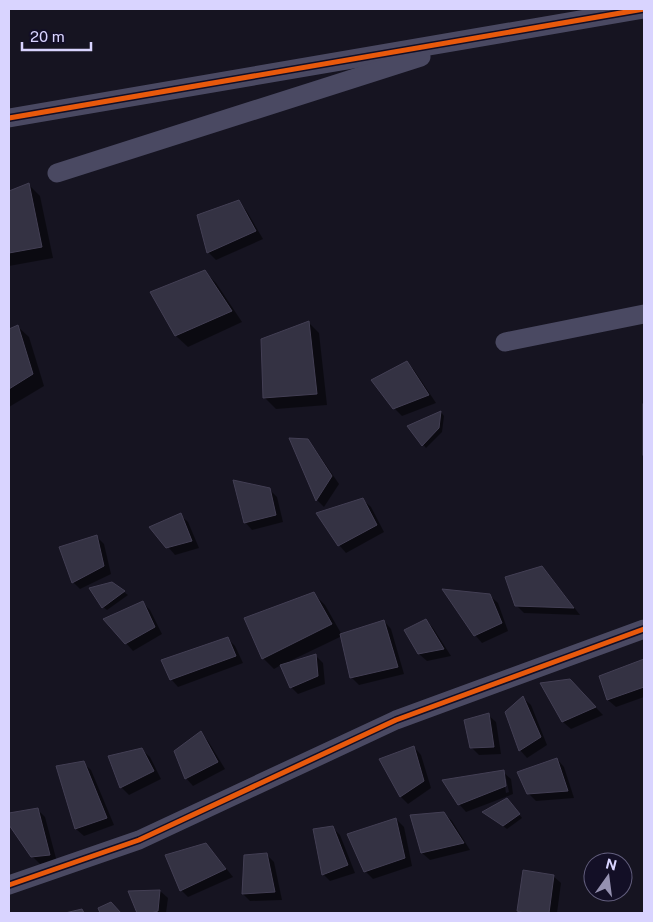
<svg xmlns="http://www.w3.org/2000/svg" width="653" height="922" viewBox="0 0 653 922" font-family="'Public Sans',sans-serif">
  <style>
    .shadow { fill: #0007; fill-rule: evenodd }
    .building { fill: #343243; stroke: #433f54 }
    .lines { fill: none; stroke-linecap: round; stroke-linejoin: round }
    .street { stroke: #4a4962; stroke-width: 19 }
    .cycleway-casing { stroke: #130f26; stroke-width: 8 }
    .cycleway { stroke: #e8590c; stroke-width: 5 }
  </style>
  <rect width="100%" height="100%" fill="#161421"/>
  <g class="shadow">
    <polygon points="29,185 40,196 53,258 9,266 9,193"/>
    <polygon points="238,202 246,210 263,239 216,260 208,252"/>
    <polygon points="205,272 216,283 242,322 188,347 176,336 152,293"/>
    <polygon points="308,322 319,333 327,405 276,409 264,397"/>
    <polygon points="17,326 29,337 44,386 9,407 9,330"/>
    <polygon points="407,363 414,370 436,403 402,416 394,408"/>
    <polygon points="441,412 444,416 442,432 426,448 408,427"/>
    <polygon points="291,440 307,441 315,449 339,484 324,507 317,500"/>
    <polygon points="269,489 277,497 283,522 252,530 245,522"/>
    <polygon points="363,500 371,507 384,532 346,553 339,545"/>
    <polygon points="180,515 188,522 199,548 175,555 151,527"/>
    <polygon points="96,536 104,544 111,574 80,589 73,582"/>
    <polygon points="542,567 549,575 580,615 524,613 516,605"/>
    <polygon points="112,583 128,595 107,610 103,607"/>
    <polygon points="314,594 325,605 342,635 384,621 391,629 404,674 359,685 351,677 342,636 290,661 291,663 315,655 323,663 325,684 298,694 291,687 281,665 274,669 263,658"/>
    <polygon points="490,596 498,603 508,631 482,643 475,635"/>
    <polygon points="143,603 150,610 162,634 133,651 105,619"/>
    <polygon points="426,620 433,628 451,656 427,661 419,654"/>
    <polygon points="228,639 235,646 243,663 178,687 171,679"/>
    <polygon points="644,660 644,697 616,707 608,700 601,677"/>
    <polygon points="570,681 603,715 571,729 563,722 542,684"/>
    <polygon points="523,698 531,705 547,745 527,758 520,750"/>
    <polygon points="488,715 496,722 501,754 479,755 472,748"/>
    <polygon points="201,733 208,741 225,769 193,786 186,778"/>
    <polygon points="414,747 421,755 431,788 408,804 401,797 381,760"/>
    <polygon points="142,750 150,757 161,779 129,795 121,787"/>
    <polygon points="557,759 564,767 574,798 536,801 528,793"/>
    <polygon points="83,763 91,770 114,825 84,836 76,829 58,767"/>
    <path d="M503,772l8,7 2,15 -47,18 -7,-8zM504,779h2l3,13 -3,1z"/>
    <polygon points="510,803 522,818 507,829 488,815"/>
    <polygon points="37,809 45,817 57,862 40,864 32,856 9,822 9,814"/>
    <polygon points="444,813 452,821 470,850 430,860 422,853 412,816"/>
    <polygon points="396,819 404,827 412,866 373,879 365,871"/>
    <polygon points="332,827 340,835 355,873 330,881 323,874"/>
    <polygon points="213,852 233,877 188,897 181,890"/>
    <polygon points="266,854 274,862 282,900 250,901 243,894"/>
    <polygon points="553,876 561,883 557,913 520,913 518,911"/>
    <polygon points="160,891 168,898 166,913 139,913 130,892"/>
  </g>
  <g class="building">
    <polygon points="29,183 42,247 9,253 9,191"/>
    <polygon points="239,200 256,231 207,253 197,215"/>
    <polygon points="205,270 232,311 175,336 150,292"/>
    <polygon points="309,321 317,394 263,398 261,339"/>
    <polygon points="18,325 33,374 9,389 9,329"/>
    <polygon points="407,361 429,395 393,409 371,380"/>
    <rect x="643" y="404" width="1" height="51"/>
    <polygon points="441,411 439,428 422,446 407,426"/>
    <polygon points="289,438 308,439 332,476 316,501"/>
    <polygon points="233,480 270,488 276,515 244,523"/>
    <polygon points="363,498 377,525 338,546 316,513"/>
    <polygon points="181,513 192,541 166,548 149,527"/>
    <polygon points="97,535 104,566 72,583 59,547"/>
    <polygon points="542,566 574,608 515,606 505,577"/>
    <polygon points="112,582 125,591 102,608 89,588"/>
    <polygon points="442,589 490,594 502,623 474,636"/>
    <polygon points="314,592 332,624 262,659 244,618"/>
    <polygon points="143,601 155,627 125,644 103,619"/>
    <polygon points="426,619 444,649 418,654 404,630"/>
    <polygon points="384,620 398,667 350,678 340,634"/>
    <polygon points="228,637 236,656 170,680 161,660"/>
    <polygon points="316,654 318,676 290,688 280,665"/>
    <polygon points="644,659 644,687 607,700 599,676"/>
    <polygon points="570,679 596,707 562,722 540,683"/>
    <polygon points="523,696 541,737 519,751 505,712"/>
    <polygon points="489,713 494,747 470,748 464,720"/>
    <polygon points="201,731 218,762 185,779 174,751"/>
    <polygon points="414,746 424,781 400,797 379,759"/>
    <polygon points="142,748 154,771 120,788 108,756"/>
    <polygon points="557,758 568,791 527,794 517,772"/>
    <polygon points="84,761 107,818 75,829 56,766"/>
    <polygon points="504,770 506,786 458,805 442,780"/>
    <polygon points="507,798 520,814 503,826 482,812"/>
    <polygon points="38,808 50,855 31,857 9,825 9,813"/>
    <polygon points="444,812 464,843 421,853 410,815"/>
    <polygon points="396,818 405,858 364,872 347,834"/>
    <polygon points="333,826 348,865 322,875 313,829"/>
    <polygon points="206,843 226,869 180,891 165,855"/>
    <polygon points="267,853 275,892 242,894 244,855"/>
    <polygon points="523,870 554,875 549,913 524,913 517,911"/>
    <polygon points="160,890 158,911 151,913 137,913 128,891"/>
    <polygon points="111,902 121,913 100,913 98,908"/>
    <polygon points="82,909 84,913 65,913"/>
  </g>
  <g class="lines">
    <g class="street">
      <polyline points="9,118 644,9"/>
      <polyline points="57,173 421,57"/>
      <polyline points="505,342 644,314"/>
      <polyline points="9,885 139,840 396,720 644,629"/>
    </g>
    <defs>
      <g id="cycleway">
        <polyline points="9,118 644,9"/>
        <polyline points="9,885 139,840 396,720 644,629"/>
      </g>
    </defs>
    <use href="#cycleway" class="cycleway-casing"/>
    <use href="#cycleway" class="cycleway"/>
  </g>
  <rect width="653" height="922" fill="none" stroke="#d9d4ff" stroke-width="20"/>
  <g transform="translate(608 877) rotate(14)"><circle r="24" fill="#130f26" stroke="#625e7d"/>
  <path d="M0-4L9 19L0 12L-9 19Z" fill="#9591b1"/>
  <text y="-8" font-size="14" font-weight="bold" text-anchor="middle" fill="#d9d4ff">N</text>
  </g>
  <path d="M22 42v8h69v-8" fill="none" stroke="#d9d4ff" stroke-width="2.5"/>
  <text x="30" y="42" font-size="15" fill="#d9d4ff" stroke="#130f26" stroke-width="4" paint-order="stroke">20 m</text>
</svg>
